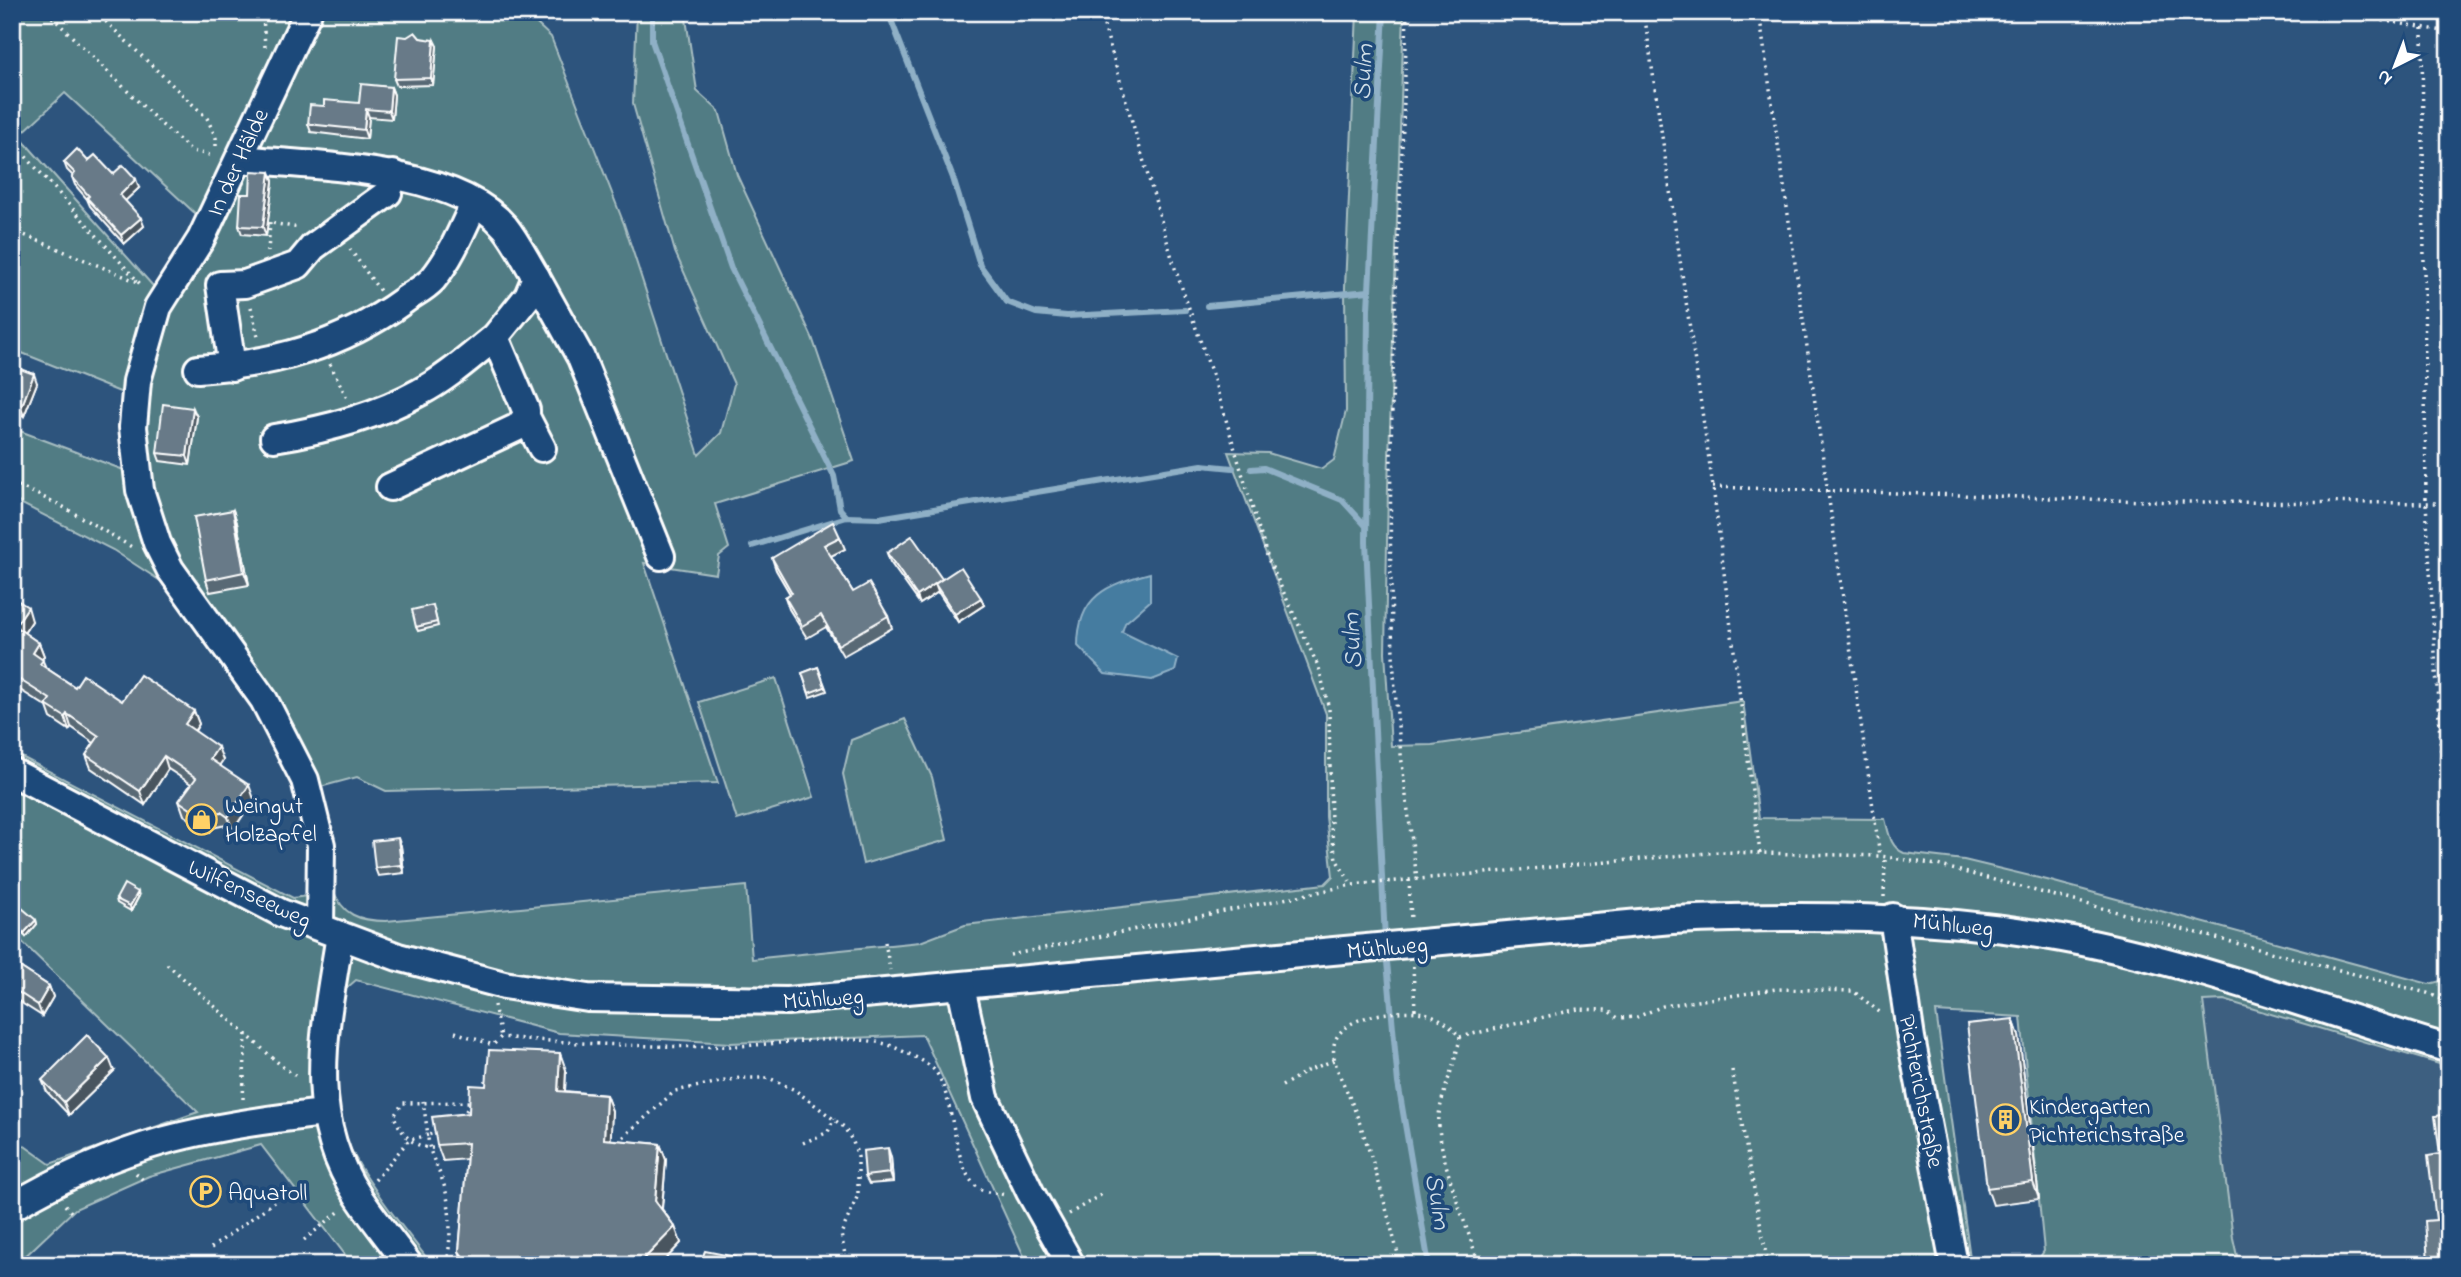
<svg xmlns="http://www.w3.org/2000/svg" width="2461" height="1277" viewBox="0 0 2461 1277" font-family="'Indie Flower',sans-serif">
  <style>
    .built { fill: #3e5f80 }
    .green { fill: #517c84; stroke: #a8bec2; stroke-width: 2; fill-rule: evenodd }
    .water { fill: #447ba0; stroke: #8fb0c6; stroke-width: 2 }
    .lines { fill: none; stroke-linecap: round; stroke-linejoin: round }
    .stream { stroke: #8fb0c6; stroke-width: 6 }
    .minor-casing { stroke: #fff; stroke-width: 32 }
    .path { stroke: #fff; stroke-width: 3.5; stroke-dasharray: 2 5; stroke-linecap: butt }
    .minor { stroke: #1f4a7a; stroke-width: 26 }
    .wall { fill: #596975; stroke: #fff; stroke-width: 2 }
    .shaded-wall { fill: #48555f; stroke: #fff; stroke-width: 2 }
    .building { fill: #677a88; stroke: #fff; stroke-width: 2 }
    .labels { text-anchor: middle; stroke-width: 7; stroke-linejoin: round; paint-order: stroke }
    .street-label { font-size: 24px; fill: #fff; stroke: #1f4a7a }
    .poi-label { font-size: 24px; fill: #fff; stroke: #1f4a7a; text-anchor: start }
    .water-label { font-size: 26px; font-style: italic; fill: #d0dee7; stroke: #1f4a7a }
  </style>
  <rect width="100%" height="100%" fill="#2d547d"/>
  <filter id="ink" filterUnits="userSpaceOnUse"><feTurbulence type="fractalNoise" baseFrequency=".0143" numOctaves="2"/><feDisplacementMap in="SourceGraphic" scale="14" xChannelSelector="R" yChannelSelector="G"/><feConvolveMatrix kernelMatrix="1 2 1 2 8 2 1 2 1" color-interpolation-filters="sRGB"/></filter>
  <g filter="url(#ink)">
    <polygon class="built" points="2223,1000 2449,1067 2449,1265 2239,1265 2233,1238 2203,1001"/>
    <g class="green">
      <path d="M12,12h512l27,25 73,187 75,231 22,-22 13,-49 -59,-132 -42,-148 4,-92h48l12,79 22,20 18,64 75,162 42,124 -139,43 14,44 -10,8 -3,18 -72,-11 74,220 -332,8 -29,-14 -37,10 13,102c9,26 26,32 53,32l360,-35 6,73 168,-17 45,-17 360,-41 8,-8 -7,-59v-103l-98,-262 40,1 54,16 12,-9 12,-49 -1,-124 12,-275h47l-16,475 -3,165 6,94 41,-1 311,-44 16,117 126,1c4,14 5,28 19,34l60,7 83,20 382,104 16,-4 3,-10 1,-39v136l-225,-67 -21,1 30,237 6,27h-243l42,-5 6,-9 -23,-234 -85,-5 35,253h-943l-105,-230 -193,8 -171,-10 -203,-53 -15,13c-3,32 -8,64 -7,96 1,62 63,129 98,176h-79l-92,-120 -112,31 -74,33 -59,56h-4v-128l38,27 148,-52 -180,-174 -6,7v-193l281,146 13,-2 4,-11 3,-28 -17,-77 -38,-76 -65,-87 -31,-35 -49,-32 -101,-51v-71l117,44 -4,-78 -113,-45zM65,93l134,124 -40,67 -6,2 -134,-150z"/>
      <polygon points="776,678 814,797 737,820 699,702"/>
      <polygon points="905,719 932,777 947,840 863,864 843,774 851,740"/>
    </g>
    <path class="water" d="M1150,573v28l-25,22 -3,9 56,27 -3,12 -23,9 -47,-6 -27,-28c0,-50 28,-61 72,-73z"/>
    <g class="lines">
      <g class="stream">
        <polyline points="652,12 652,41 731,268 834,476 840,509 847,517"/>
        <polyline points="888,12 953,178 980,265 1007,302 1036,313 1067,316 1185,310"/>
        <polyline points="1384,12 1368,309 1366,542 1385,940"/>
        <polyline points="1207,306 1369,291"/>
        <polyline points="1251,469 1264,468 1342,500 1366,526"/>
        <polyline points="752,546 847,517 879,518 1202,465 1233,468"/>
        <polyline points="1386,951 1398,1083 1429,1265"/>
      </g>
      <defs>
        <g id="minor">
          <polyline points="308,12 201,239 158,307 137,381 133,427 140,490 157,543 170,569 264,700 305,780 321,845 320,927"/>
          <path d="M240,159c74,7 214,8 265,68 12,15 21,34 31,50l-8,19 -33,41 31,73v7l16,31"/>
          <polyline points="536,277 581,358 661,556"/>
          <polyline points="232,367 220,285 245,284 298,265 313,247 388,193 393,174"/>
          <path d="M198,369c75,-5 143,-23 205,-68 9,-7 22,-13 30,-22 18,-22 29,-49 41,-75"/>
          <path d="M274,438c51,-8 101,-21 146,-46 27,-14 51,-36 75,-55"/>
          <polyline points="390,487 518,427 526,417"/>
          <path d="M12,772l269,141 117,44 106,28 84,13 199,3 885,-81c132,-6 260,-5 390,18 132,24 259,73 387,111"/>
          <polyline points="1893,917 1911,1038 1954,1265"/>
          <path d="M340,935c-14,90 -37,178 18,261 15,23 34,46 51,69"/>
          <polyline points="961,987 985,1098 1030,1192 1071,1265"/>
          <path d="M12,1207c107,-64 191,-81 313,-94"/>
        </g>
      </defs>
      <use href="#minor" class="minor-casing"/>
      <g class="path">
        <polyline points="47,12 161,124 192,151 214,156"/>
        <polyline points="87,12 103,19 207,118 216,138 216,149"/>
        <polyline points="259,12 263,15 265,47"/>
        <polyline points="1100,12 1175,268 1214,380 1268,559 1319,668 1329,709 1331,828 1336,859 1352,885"/>
        <path d="M1407,12c-6,213 -23,428 -14,641 3,76 14,150 24,226"/>
        <polyline points="1644,12 1713,487 1760,853"/>
        <polyline points="1759,12 1880,856"/>
        <polyline points="2334,12 2449,32"/>
        <polyline points="2422,28 2426,503 2449,888"/>
        <polyline points="12,141 142,286"/>
        <polyline points="266,222 299,228"/>
        <polyline points="12,230 138,282"/>
        <polyline points="350,249 380,291"/>
        <polyline points="268,252 270,222"/>
        <polyline points="251,307 258,337"/>
        <polyline points="330,364 347,398"/>
        <polyline points="12,483 60,505 135,549"/>
        <polyline points="1713,487 2176,502 2449,503"/>
        <polyline points="1409,880 1411,920"/>
        <polyline points="1884,897 1885,857"/>
        <polyline points="885,942 890,970"/>
        <polyline points="1010,955 1352,885 1719,852 1760,853 1880,856 1937,865 2427,993 2449,1002"/>
        <polyline points="167,964 284,1068 299,1078"/>
        <polyline points="1413,966 1415,1010"/>
        <polyline points="494,1005 501,1037"/>
        <path d="M455,1032l38,13 8,-8c79,7 156,11 235,9 42,-1 121,-15 158,1 12,6 33,14 41,24 22,27 16,108 49,120 6,2 14,2 21,4"/>
        <polyline points="1460,1037 1578,1009 1607,1010 1618,1018 1637,1017 1663,1006 1776,989 1853,991 1882,1014"/>
        <polyline points="1732,1070 1768,1265"/>
        <polyline points="1282,1086 1307,1071 1334,1060"/>
        <polyline points="483,1089 488,1073"/>
        <polyline points="243,1099 246,1034"/>
        <polyline points="462,1117 471,1103"/>
        <path d="M438,1132l-10,3c0,18 9,29 15,47 9,26 8,56 4,83"/>
        <polyline points="618,1142 675,1091 740,1078 769,1078 795,1090 844,1127 853,1142 858,1157 858,1195 841,1234 847,1265"/>
        <polyline points="803,1143 828,1132 834,1118"/>
        <path d="M440,1148c-24,2 -37,-11 -46,-32l9,-13 69,-1"/>
        <polyline points="136,1173 146,1183"/>
        <polyline points="375,1180 409,1140 428,1135 423,1101"/>
        <polyline points="65,1205 71,1212"/>
        <polyline points="1069,1214 1104,1193"/>
        <polyline points="304,1240 340,1211"/>
        <polyline points="211,1248 274,1202"/>
        <polyline points="2163,1259 2165,1265"/>
        <polyline points="127,1265 128,1264"/>
        <path d="M1401,1265c-15,-56 -29,-115 -52,-169 -6,-15 -20,-37 -14,-55 8,-20 36,-26 54,-28 32,-4 49,-1 71,24 -4,25 -18,55 -21,78 -3,39 28,110 40,150"/>
      </g>
      <use href="#minor" class="minor"/>
    </g>
    <g class="wall">
      <polygon points="420,38 437,46 433,85 397,86 394,79"/>
      <polygon points="391,87 394,95 392,119 369,117 367,139 311,132 308,124 324,106 359,103"/>
      <polygon points="88,161 139,188 125,201 144,226 124,244 90,206 87,199 75,185 72,177 73,176 67,170 64,162"/>
      <polygon points="270,172 273,181 266,236 242,234 239,226 250,194"/>
      <polygon points="12,366 37,383 24,416 12,412"/>
      <polygon points="197,417 190,465 160,461 157,453"/>
      <polygon points="233,510 237,523 249,585 210,592 206,580"/>
      <polygon points="840,537 845,549 831,556 853,592 888,616 892,628 843,656 826,627 807,638 789,609 785,597 790,594 776,570 772,558"/>
      <polygon points="887,553 981,598 984,605 958,622 938,592 920,604 890,562"/>
      <polygon points="12,597 32,621 24,633 39,643 44,656 42,659 46,668 75,687 122,701 194,711 199,724 195,731 223,760 219,765 254,799 233,830 226,825 212,828 210,832 184,815 179,801 191,784 168,769 145,805 91,768 86,755 94,743 71,727 69,730 51,718 47,707 12,685"/>
      <polygon points="434,610 438,626 418,631 416,627"/>
      <polygon points="818,667 827,691 810,697 802,673"/>
      <polygon points="401,846 404,873 378,876 375,868"/>
      <polygon points="139,896 131,911 117,903 116,899"/>
      <polygon points="12,919 36,920 37,924 26,937 12,925"/>
      <polygon points="12,962 49,986 53,997 42,1016 12,997"/>
      <polygon points="2013,1019 2019,1036 2039,1199 1993,1205 1987,1188"/>
      <polygon points="566,1070 565,1091 606,1095 612,1111 610,1140 660,1144 666,1160 662,1209 675,1227 681,1243 660,1265 464,1265 459,1251 467,1159 443,1161 437,1145 469,1113 486,1086"/>
      <polygon points="114,1071 69,1115 47,1092 42,1080"/>
      <polygon points="2449,1114 2449,1265 2429,1265 2428,1262 2436,1220 2440,1154"/>
      <polygon points="891,1157 893,1182 869,1184 865,1176"/>
    </g>
    <g class="shaded-wall">
      <polygon points="434,40 437,46 433,85 431,78"/>
      <polygon points="391,87 394,95 392,119 389,111"/>
      <polygon points="366,109 369,117 367,139 364,130"/>
      <polygon points="270,172 273,181 266,236 263,227"/>
      <polygon points="136,179 139,188 123,203 120,195"/>
      <polygon points="141,218 144,226 124,244 121,235"/>
      <polygon points="34,374 37,383 24,416 21,408"/>
      <polygon points="193,408 197,417 190,465 187,456"/>
      <polygon points="233,510 237,523 249,585 244,572"/>
      <polygon points="942,579 945,587 935,584 938,592 920,604 917,596"/>
      <polygon points="981,598 984,605 958,622 955,614"/>
      <polygon points="28,607 32,621 20,639 15,626"/>
      <polygon points="39,643 44,656 38,666 33,653"/>
      <polygon points="194,711 199,724 190,737 185,724"/>
      <polygon points="67,714 71,727 69,730 65,717"/>
      <polygon points="218,747 223,760 215,772 210,759"/>
      <polygon points="164,756 168,769 145,805 140,791"/>
      <polygon points="249,785 254,799 233,830 228,817"/>
      <polygon points="207,815 212,828 210,832 205,819"/>
      <polygon points="398,838 401,846 404,873 401,865"/>
      <polygon points="138,892 139,896 131,911 130,906"/>
      <polygon points="36,920 37,924 26,937 24,933"/>
      <polygon points="49,986 53,997 42,1016 38,1005"/>
      <polygon points="2013,1019 2019,1036 2039,1199 2033,1182"/>
      <polygon points="560,1053 566,1070 564,1107 558,1091"/>
      <polygon points="109,1058 114,1071 69,1115 64,1102"/>
      <polygon points="606,1095 612,1111 610,1155 604,1139"/>
      <polygon points="660,1144 666,1160 661,1217 655,1201"/>
      <polygon points="888,1148 891,1157 893,1182 890,1173"/>
      <polygon points="675,1227 681,1243 660,1265 638,1265"/>
    </g>
    <g class="building">
      <polygon points="415,32 420,38 434,40 431,78 394,79 398,36 407,37"/>
      <polygon points="361,84 391,87 389,111 366,109 364,130 308,124 310,105 324,106 324,100 359,103"/>
      <polygon points="77,149 88,161 95,155 113,174 123,165 136,179 120,195 141,218 121,235 87,198 89,196 72,177 75,173 64,162"/>
      <polygon points="251,171 270,172 263,227 239,226 241,194 250,194"/>
      <polygon points="12,366 34,374 21,408 12,404"/>
      <polygon points="163,404 193,408 187,456 157,453"/>
      <polygon points="233,510 244,572 206,580 194,517"/>
      <polygon points="833,522 840,537 824,545 853,592 869,583 888,616 838,645 821,615 802,626 785,597 792,593 772,558"/>
      <polygon points="912,536 942,579 917,596 887,553"/>
      <polygon points="961,567 981,598 955,614 935,584"/>
      <polygon points="12,597 28,607 15,626 39,643 33,653 43,660 40,664 75,687 83,675 122,701 140,675 194,711 185,724 218,747 210,759 249,785 228,817 221,812 207,815 205,819 179,801 196,778 164,756 140,791 86,755 99,736 67,714 65,717 46,705 50,699 12,675"/>
      <polygon points="433,605 437,622 416,627 412,610"/>
      <polygon points="818,667 825,687 809,693 802,673"/>
      <polygon points="398,838 401,865 375,868 372,841"/>
      <polygon points="124,884 138,892 130,906 116,899"/>
      <polygon points="22,908 36,920 24,933 12,922 12,919"/>
      <polygon points="12,962 49,986 38,1005 12,988"/>
      <polygon points="2013,1019 2033,1182 1987,1188 1967,1024"/>
      <polygon points="87,1035 109,1058 64,1102 42,1080"/>
      <polygon points="489,1050 560,1053 558,1091 606,1095 604,1139 660,1144 655,1201 675,1227 638,1265 469,1265 459,1251 468,1143 437,1145 432,1117 469,1113 470,1085 486,1086"/>
      <polygon points="2449,1114 2449,1265 2437,1265 2437,1261 2428,1262 2425,1221 2436,1220 2428,1156 2440,1154 2435,1116"/>
      <polygon points="888,1148 890,1173 865,1176 863,1151"/>
      <polygon points="705,1251 736,1257 736,1265 699,1265"/>
    </g>
  </g>
  <defs>
    <symbol id="shop-ring" viewBox="-11 -11 22 22"><circle r="9.5" fill="#1f4a7a" stroke="#ffd166" stroke-width="1.5"/><path d="M-5-2.5h2.3a2.7 3.5 0 0 1 5.4 0H5L5.5 6h-11ZM-1.5-2.5h3a1.5 2.3 0 0 0-3 0Z" fill="#ffd166"/></symbol>
    <symbol id="building-ring" viewBox="-11 -11 22 22"><circle r="9.5" fill="#1f4a7a" stroke="#ffd166" stroke-width="1.5"/><path d="M-4-6H4V6H1V3H-1V6H-4ZM-2.5-4.3h1.7v1.8h-1.7ZM.8-4.3h1.7v1.8H.8ZM-2.5-1h1.7V.8h-1.7ZM.8-1h1.7V.8H.8Z" fill="#ffd166"/></symbol>
    <symbol id="parking-ring" viewBox="-11 -11 22 22"><circle r="9.5" fill="#1f4a7a" stroke="#ffd166" stroke-width="1.5"/><path d="M-3.5-5.5H1a3.5 3.5 0 0 1 0 7H-1V5.5H-3.5ZM-1-3.4V-.6H.8a1.4 1.4 0 0 0 0-2.8Z" fill="#ffd166"/></symbol>
  </defs>
  <g fill-rule="evenodd">
    <use href="#shop-ring" x="184" y="802" width="35" height="35"/>
    <use href="#building-ring" x="1988" y="1102" width="35" height="35"/>
    <use href="#parking-ring" x="188" y="1174" width="35" height="35"/>
  </g>
  <g class="labels">
    <g class="street-label">
      <text transform="translate(237 162) rotate(-65)" y="8">In der Hälde</text>
      <text transform="translate(250 893) rotate(25)" y="8">Wilfenseeweg</text>
      <text transform="translate(1953 924) rotate(6)" y="8">Mühlweg</text>
      <text transform="translate(1387 947) rotate(-5)" y="8">Mühlweg</text>
      <text transform="translate(823 998) rotate(-4)" y="8">Mühlweg</text>
      <text transform="translate(1922 1091) rotate(79)" y="8">Pichterichstraße</text>
    </g>
    <g class="poi-label">
      <text x="225" y="813">Weingut<tspan x="225" dy="28">Holzapfel</tspan></text>
      <text x="2029" y="1114">Kindergarten<tspan x="2029" dy="28">Pichterichstraße</tspan></text>
      <text x="228" y="1200">Aquatoll</text>
    </g>
    <g class="water-label">
      <text transform="translate(1362 72) rotate(-87)" y="9">Sulm</text>
      <text transform="translate(1351 641) rotate(-93)" y="9">Sulm</text>
      <text transform="translate(1439 1201) rotate(81)" y="9">Sulm</text>
    </g>
  </g>
  <rect width="2461" height="1277" fill="none" stroke="#1f4a7a" stroke-width="42"/>
  <rect x="21" y="21" width="2419" height="1235" fill="none" stroke="#fff" stroke-width="2.5" filter="url(#ink)"/>
  <g transform="translate(2395 66) rotate(222)" stroke="#1f4a7a" stroke-width="5" paint-order="stroke">
  <path d="M0-5L12 26L0 18L-12 26Z" fill="#ffffff"/>
  <text y="-10" font-size="19" font-weight="bold" text-anchor="middle" fill="#ffffff">N</text>
  </g>
</svg>
